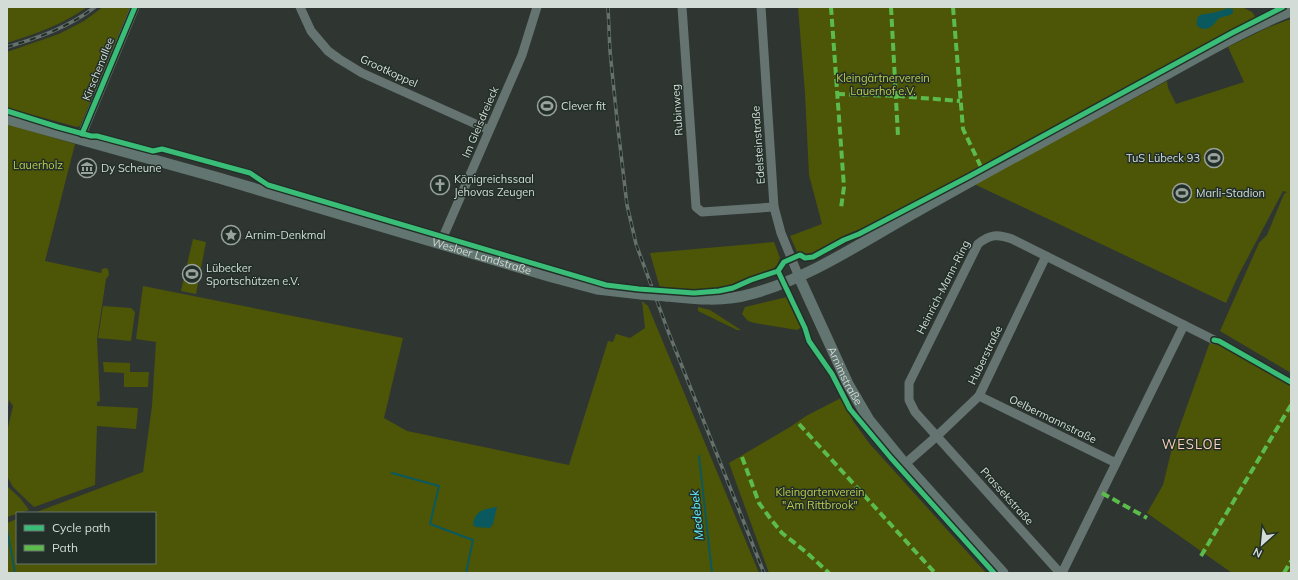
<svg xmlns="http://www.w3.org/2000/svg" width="1298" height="580" viewBox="0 0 1298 580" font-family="Mulish,sans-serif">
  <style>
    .green { fill: #4d5507 }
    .water { fill: #0a595f }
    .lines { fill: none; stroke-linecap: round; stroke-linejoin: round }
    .stream { stroke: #0a595f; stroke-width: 2 }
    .minor { stroke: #657471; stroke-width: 9 }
    .major { stroke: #627570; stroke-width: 11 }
    .rail-casing { stroke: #66706d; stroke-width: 3.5 }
    .rail { stroke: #222f28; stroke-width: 2; stroke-dasharray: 6; stroke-linecap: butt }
    .major-bridge { stroke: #627570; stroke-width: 11 }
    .quiet { stroke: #5cbc4b; stroke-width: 4; stroke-dasharray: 8 4; stroke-linecap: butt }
    .cycleway-casing { stroke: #222f28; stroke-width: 8 }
    .cycleway { stroke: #3abd76; stroke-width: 5 }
    .labels { text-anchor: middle; stroke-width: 3; stroke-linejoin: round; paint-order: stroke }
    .street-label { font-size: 11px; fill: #d3dcd6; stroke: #222f28 }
    .park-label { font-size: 11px; fill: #becc4d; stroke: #222f28 }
    .poi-label { font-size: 11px; fill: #d3dcd6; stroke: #222f28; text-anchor: start }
    .water-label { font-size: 12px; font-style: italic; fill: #61edf9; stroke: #222f28 }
    .quarter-label { font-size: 13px; letter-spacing: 1px; fill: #fdd0b9; stroke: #222f28 }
  </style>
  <rect width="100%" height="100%" fill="#2f3632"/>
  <g class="green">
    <path d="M7,7h80c-23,17 -52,27 -80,36z"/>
    <polygon points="103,7 130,7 80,126 77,127 7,108 7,52 59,34 84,21"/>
    <polygon points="798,7 1242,7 1252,12 1256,18 1216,38 982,166 860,229 843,236 812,253 806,254 797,252 790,236 822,224 809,175 805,93"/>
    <polygon points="1291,19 1291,373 1220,331 1259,243 1267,235 1284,194 1287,192 1283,191 1238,276 1226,303 974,184 1167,81 1168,88 1176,104 1244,82 1228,47 1269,27"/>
    <polygon points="7,124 75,144 45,261 101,273 102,269 105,268 108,269 109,275 106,279 97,339 100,401 97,402 97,406 138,408 136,429 97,426 95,485 34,507 13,487 8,478 7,471 7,432 13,406 9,400 7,414"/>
    <polygon points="193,239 206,242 196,294 181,291"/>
    <polygon points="774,242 780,258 777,265 772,270 733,285 704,290 660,288 650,253"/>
    <polygon points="143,286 403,338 384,418 407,431 569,465 608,341 613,342 616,334 630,338 645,328 642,301 648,306 759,573 7,573 7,523 17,519 17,563 155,563 155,513 34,513 143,472 152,406 156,342 136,339"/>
    <polygon points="787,297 802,327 797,330 755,323 748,321 742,314 745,307"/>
    <polygon points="103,306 131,308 135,312 131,341 98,338"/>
    <polygon points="698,307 710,310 741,330 737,330 698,311"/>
    <polygon points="1210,342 1215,345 1216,343 1291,386 1291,573 1232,573 1147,513 1163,485 1172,448"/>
    <polygon points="103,362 130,363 130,372 149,372 148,387 124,387 124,373 104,372"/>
    <polygon points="841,398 853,421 869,443 986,573 769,573 729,463 790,427 806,416"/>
    <polygon points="7,486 20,498 29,510 7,517"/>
  </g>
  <g class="water">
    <path d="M1228,8l5,1v4l-3,2 -11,3c-6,8 -12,15 -22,8 -1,-14 5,-11 15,-13 5,-1 11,-3 16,-5z"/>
    <path d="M497,507l-4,17 -3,4 -14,-1 -3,-2c2,-15 11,-16 24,-18z"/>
  </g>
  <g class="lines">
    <g class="stream">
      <polyline points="699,456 712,573"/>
      <polyline points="392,473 439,486 430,524 473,540 466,573"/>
      <polyline points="7,529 15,573"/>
    </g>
    <g class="minor">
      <polyline points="300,7 311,31 328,51 339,59 362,73 489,130"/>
      <polyline points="682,7 696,207 702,212 774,207"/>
      <polyline points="761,7 774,207 781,233 799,277"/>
      <polyline points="80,139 135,7"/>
      <polyline points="440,244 522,55 537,7"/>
      <polyline points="1184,325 1214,340"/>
      <polyline points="979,396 1116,463"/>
      <polyline points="905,464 937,436 979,396 1046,256"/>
      <path d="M1060,573l-145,-161 -6,-12v-17l69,-139c12,-10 20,-10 34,-5l172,86 -122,248"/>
    </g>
    <g class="major">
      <path id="s1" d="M7,119l212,59 333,99 45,12 44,5"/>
      <path id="s2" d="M799,277l49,107 21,36 36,44 98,109"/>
      <path d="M667,296c28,3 57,6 84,-2 59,-16 111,-52 165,-82 76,-43 152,-84 229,-126 48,-26 95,-55 146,-75"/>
    </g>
    <defs>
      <g id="rail">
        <polyline points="608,7 610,51 617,120 627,205 636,244 668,331 764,573"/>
        <path d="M7,47c31,-9 62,-20 88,-40"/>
      </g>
    </defs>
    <use href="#rail" class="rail-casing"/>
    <use href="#rail" class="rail"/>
    <polyline class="major-bridge" points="641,294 667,296"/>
    <g class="quiet">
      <polyline points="831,7 844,187 841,208"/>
      <polyline points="891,7 898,136"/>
      <polyline points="953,7 963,129 982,169"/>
      <polyline points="837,94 897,96 960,101"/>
      <polyline points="799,424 935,573"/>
      <polyline points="742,457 759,503 770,518 782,533 806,552 829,573"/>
      <polyline points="1102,493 1147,518"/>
      <polyline points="1201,556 1291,405"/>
      <polyline points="1284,573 1291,561"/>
    </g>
    <defs>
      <g id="cycleway">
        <polyline points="7,111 58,127 91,136 97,136 153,151 162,149 250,173 268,185 606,285 639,289 694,293 719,291 733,288 751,280 778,271 784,262 800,255 805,258 813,257 844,240 859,234 968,177 1232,33 1283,7"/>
        <polyline points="82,134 135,7"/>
        <polyline points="778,271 805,328 809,341 832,374 850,409 891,458 994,573"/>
        <polyline points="1214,340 1219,341 1291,382"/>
      </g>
    </defs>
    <use href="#cycleway" class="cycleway-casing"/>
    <use href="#cycleway" class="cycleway"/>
  </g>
  <defs>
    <symbol id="stadium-ring" viewBox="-11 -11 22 22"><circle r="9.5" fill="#222f28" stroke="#9aa29d" stroke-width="1.5"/><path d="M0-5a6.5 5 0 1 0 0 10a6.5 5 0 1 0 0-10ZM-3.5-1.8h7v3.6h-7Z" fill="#9aa29d"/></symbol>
    <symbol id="museum-ring" viewBox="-11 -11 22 22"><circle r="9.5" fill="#222f28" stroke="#9aa29d" stroke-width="1.5"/><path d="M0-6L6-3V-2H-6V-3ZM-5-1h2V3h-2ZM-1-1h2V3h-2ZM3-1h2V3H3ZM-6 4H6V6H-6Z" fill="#9aa29d"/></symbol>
    <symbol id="church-ring" viewBox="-11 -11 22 22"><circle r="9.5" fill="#222f28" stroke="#9aa29d" stroke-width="1.5"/><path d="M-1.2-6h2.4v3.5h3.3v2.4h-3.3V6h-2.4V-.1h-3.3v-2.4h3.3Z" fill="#9aa29d"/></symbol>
    <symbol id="sight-ring" viewBox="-11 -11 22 22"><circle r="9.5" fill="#222f28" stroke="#9aa29d" stroke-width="1.5"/><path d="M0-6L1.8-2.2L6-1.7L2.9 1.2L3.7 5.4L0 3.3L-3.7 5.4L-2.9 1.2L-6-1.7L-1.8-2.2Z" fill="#9aa29d"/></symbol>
  </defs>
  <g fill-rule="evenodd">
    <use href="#stadium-ring" x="536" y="95" width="22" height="22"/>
    <use href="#stadium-ring" x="1203" y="147" width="22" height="22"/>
    <use href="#museum-ring" x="76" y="157" width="22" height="22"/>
    <use href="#church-ring" x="429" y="174" width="22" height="22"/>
    <use href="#stadium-ring" x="1171" y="182" width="22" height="22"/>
    <use href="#sight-ring" x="220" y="224" width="22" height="22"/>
    <use href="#stadium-ring" x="181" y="263" width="22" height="22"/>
  </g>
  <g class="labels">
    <g class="street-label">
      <text transform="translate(98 69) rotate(-68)" y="4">Kirschenallee</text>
      <text transform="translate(389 71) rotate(25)" y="4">Grootkoppel</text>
      <text transform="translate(677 110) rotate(-94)" y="4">Rubinweg</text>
      <text transform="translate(480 122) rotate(-67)" y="4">Im Gleisdreieck</text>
      <text transform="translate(758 145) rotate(-94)" y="4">Edelsteinstraße</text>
      <text dy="4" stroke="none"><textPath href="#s1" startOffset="494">Wesloer Landstraße</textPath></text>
      <text transform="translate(943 287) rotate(-63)" y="4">Heinrich-Mann-Ring</text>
      <text transform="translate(985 355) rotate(-64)" y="4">Huberstraße</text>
      <text dy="4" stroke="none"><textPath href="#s2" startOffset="109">Arnimstraße</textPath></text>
      <text transform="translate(1053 419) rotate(26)" y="4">Oelbermannstraße</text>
      <text transform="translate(1007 496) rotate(48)" y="4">Prassekstraße</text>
    </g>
    <g class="park-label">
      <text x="883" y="82">Kleingärtnerverein<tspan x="883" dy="13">Lauerhof e.V.</tspan></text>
      <text x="38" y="169">Lauerholz</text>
      <text x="820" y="496">Kleingartenverein<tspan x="820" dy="13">"Am Rittbrook"</tspan></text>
    </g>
    <g class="poi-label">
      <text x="561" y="110">Clever fit</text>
      <text x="1200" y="162" text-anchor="end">TuS Lübeck 93</text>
      <text x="101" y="172">Dy Scheune</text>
      <text x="454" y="183">Königreichssaal<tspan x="454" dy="13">Jehovas Zeugen</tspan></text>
      <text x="1196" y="197">Marli-Stadion</text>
      <text x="245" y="239">Arnim-Denkmal</text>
      <text x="206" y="272">Lübecker<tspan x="206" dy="13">Sportschützen e.V.</tspan></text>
    </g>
    <g class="water-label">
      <text transform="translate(697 515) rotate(-96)" y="4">Medebek</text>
    </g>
    <g class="quarter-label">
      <text x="1192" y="449">WESLOE</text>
    </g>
  </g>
  <rect width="1298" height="580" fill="none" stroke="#d3dcd6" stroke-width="16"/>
  <rect x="16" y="512" width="140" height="52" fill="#222f28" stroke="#69746e"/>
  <rect x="24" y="525" width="20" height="6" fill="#3abd76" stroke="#69746e"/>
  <text x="52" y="532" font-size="12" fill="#d3dcd6">Cycle path</text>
  <rect x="24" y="545" width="20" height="6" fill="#5cbc4b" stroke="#69746e"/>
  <text x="52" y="552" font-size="12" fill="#d3dcd6">Path</text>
  <g transform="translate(1262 544) rotate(207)" stroke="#222f28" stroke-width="3" paint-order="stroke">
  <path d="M0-3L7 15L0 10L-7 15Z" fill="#d3dcd6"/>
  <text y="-6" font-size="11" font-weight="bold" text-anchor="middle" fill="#d3dcd6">N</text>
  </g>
</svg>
